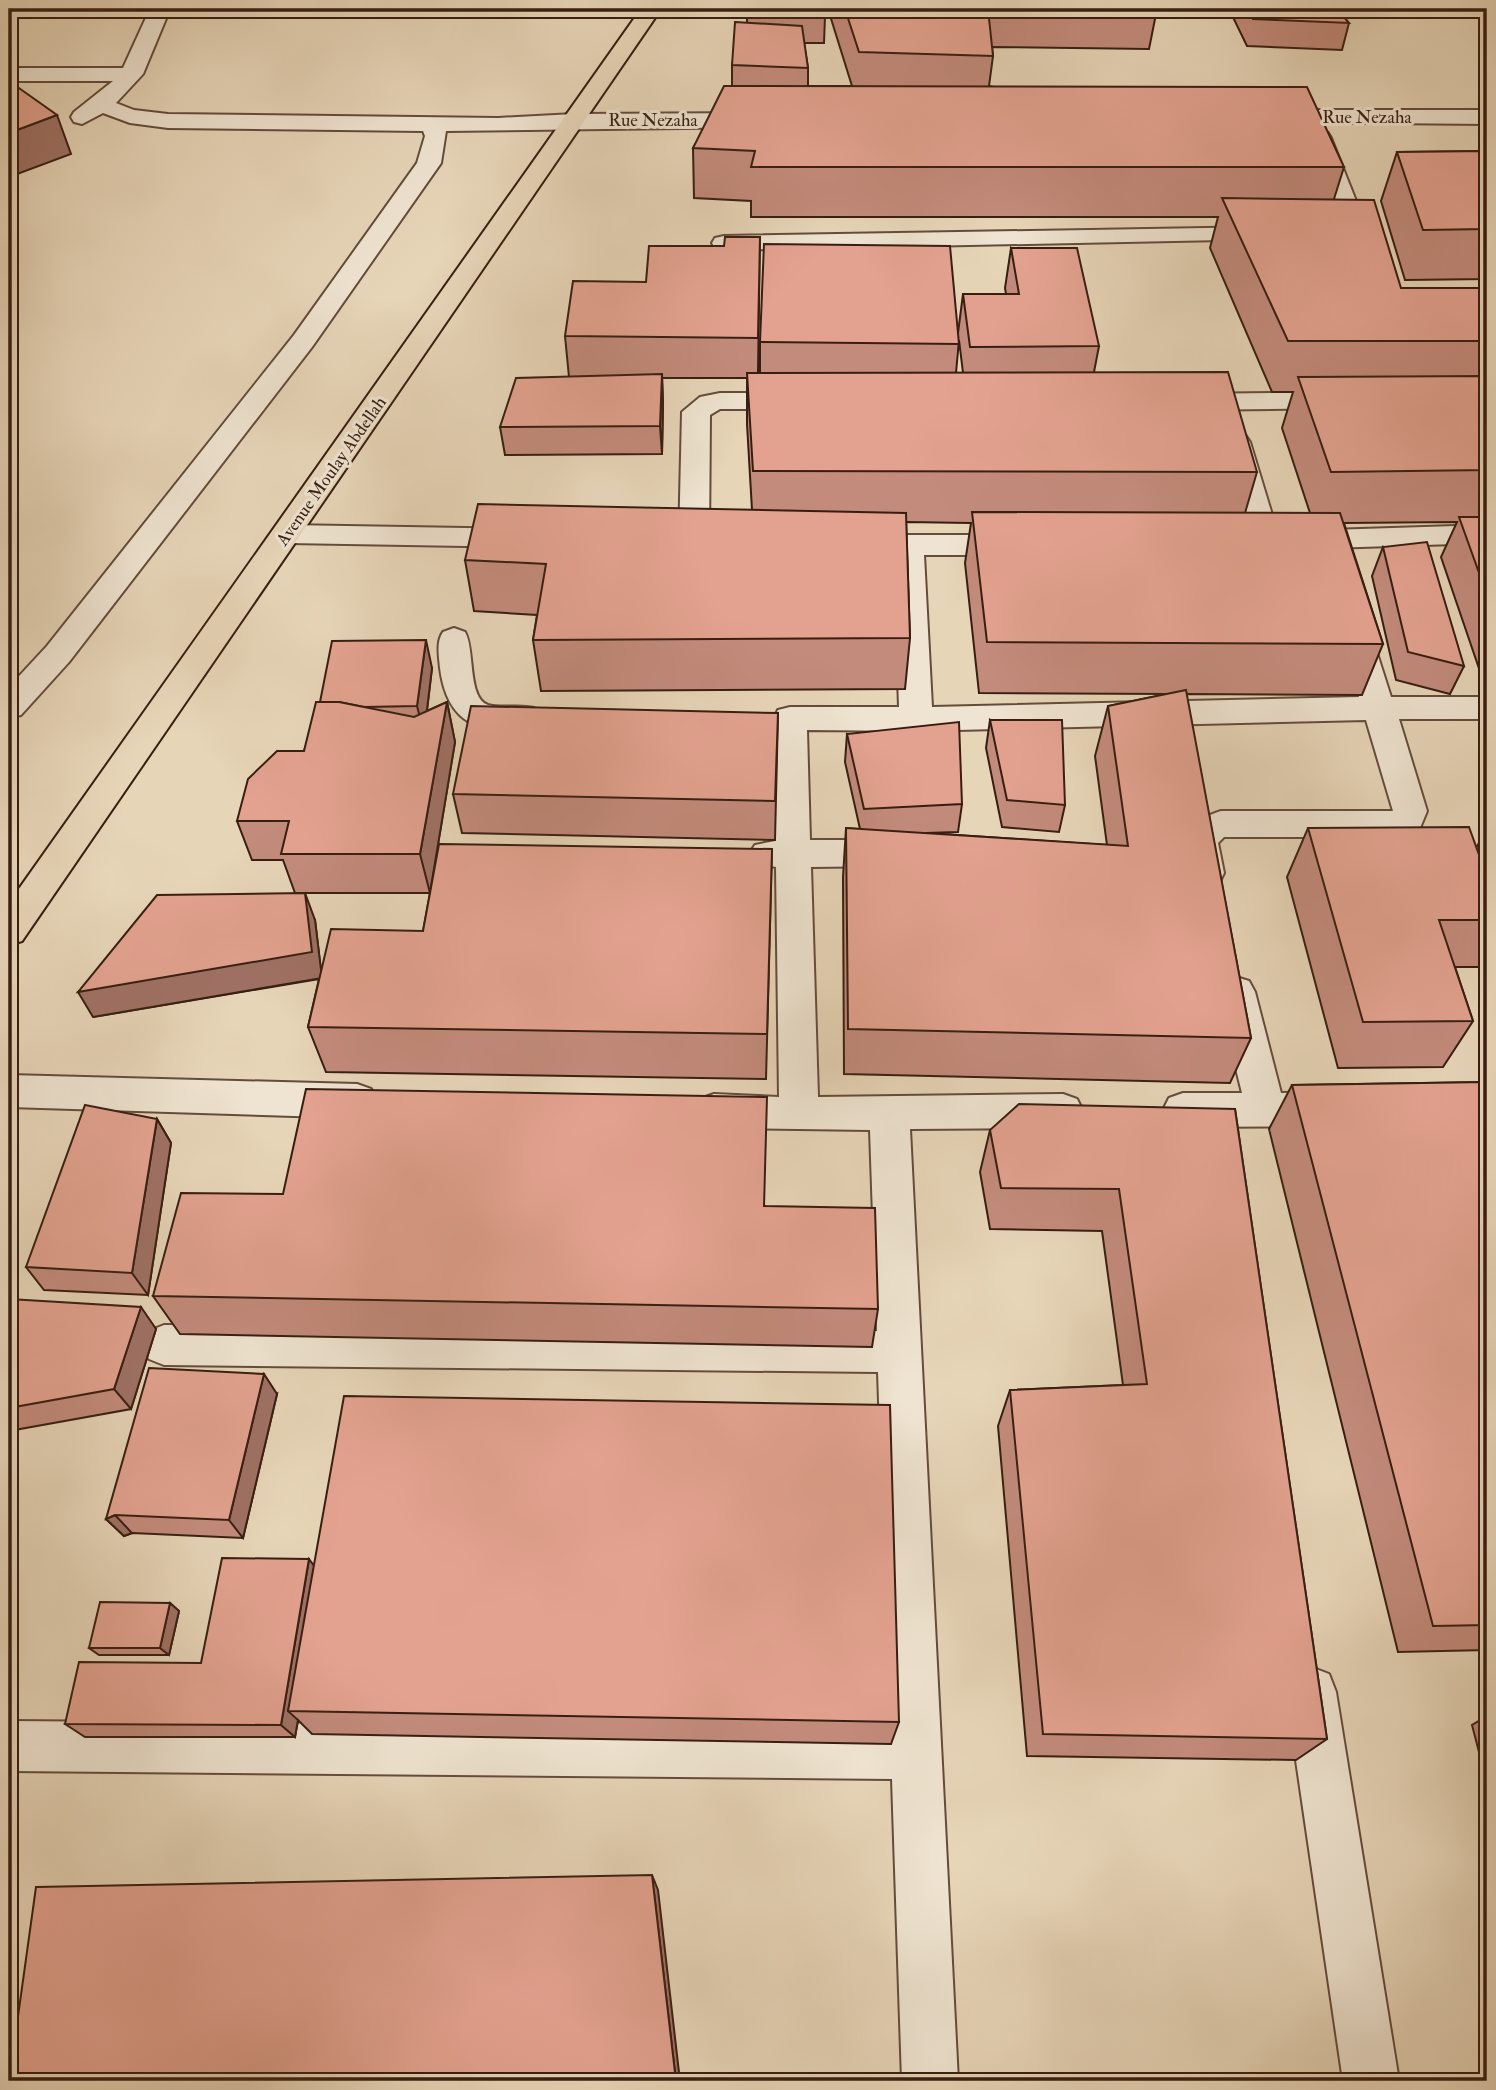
<svg xmlns="http://www.w3.org/2000/svg" width="1496" height="2090" viewBox="0 0 1496 2090" font-family="'IM FELL Double Pica',serif">
  <style>
    .lines { fill: none; stroke-linecap: round; stroke-linejoin: round }
    .minor-casing { stroke: #644c3b; stroke-width: 4 }
    .major-casing { stroke: #381e11; stroke-width: 4 }
    .minor { fill: #efe4d1; fill-rule: evenodd }
    .major { fill: #e7d5b8; fill-rule: evenodd }
    .wall { fill: #c38b7c; stroke: #381e11; stroke-width: 2; fill-rule: evenodd }
    .shaded-wall { fill: #9f7165; stroke: #381e11; stroke-width: 2 }
    .building { fill: #e3a290; stroke: #381e11; stroke-width: 2 }
    .labels { text-anchor: middle; stroke-width: 6; stroke-linejoin: round; paint-order: stroke }
    .far-street-label { font-size: 18px; fill: #381e11; stroke: #efe4d1 }
  </style>
  <rect width="100%" height="100%" fill="#e7d5b8"/>
  <filter id="stains"><feTurbulence type="fractalNoise" baseFrequency=".00286" numOctaves="4"/><feColorMatrix values="0 0 0 0 .2 0 0 0 0 .09 0 0 0 0 .02 0 0 0 .5 -.17"/></filter>
  <radialGradient id="worn" r=".72"><stop offset=".6" stop-color="#630" stop-opacity="0"/><stop offset="1" stop-color="#630" stop-opacity=".3"/></radialGradient>
  <g class="lines">
    <defs>
      <g id="minor">
        <polygon points="9,9 23,9 16,18 9,20"/>
        <polygon points="150,9 170,9 143,74 116,103 134,110 168,114 498,118 574,114 761,113 769,115 772,120 769,125 761,127 446,131 441,163 312,347 69,662 21,715 9,718 9,687 47,646 294,335 417,163 425,136 423,131 168,128 130,123 103,113 82,124 74,122 71,117 74,112 113,81 9,81 9,68 123,68"/>
        <polygon points="1269,110 1487,110 1487,124 1261,122 1258,117 1261,112"/>
        <polygon points="1320,131 1328,133 1331,138 1364,221 1359,232 1328,239 1319,237 1316,232 1319,227 1340,221 1309,138 1312,133"/>
        <polygon points="1265,227 1274,229 1277,234 1274,239 724,250 715,248 712,243 715,238 724,236"/>
        <polygon points="1342,392 1352,394 1356,400 1352,406 1342,408 1185,410 1175,408 1171,402 1175,396 1185,394"/>
        <polygon points="720,393 799,393 809,395 813,401 809,407 799,409 720,409 710,415 709,542 705,549 694,551 683,549 679,542 682,412 700,397"/>
        <polygon points="1236,434 1246,436 1250,442 1280,541 1276,548 1265,550 1254,548 1250,541 1222,442 1226,436"/>
        <polygon points="287,525 523,529 534,531 538,538 534,545 523,547 287,543 276,541 272,534 276,527"/>
        <polygon points="1487,525 1487,543 1297,549 1286,547 1282,540 1286,533 1297,531"/>
        <path d="M856,535h164l11,3 4,7 -4,7 -11,3h-96l8,152 427,-10 -22,-69 5,-7 11,-3 11,3 5,7 22,69h96v22h-88l28,92 -7,17 -21,9h-175l-6,6 6,30 -5,10 -13,3 -13,-3c-19,-37 -11,-60 28,-72h172l-27,-91 -450,11 -109,-1 3,110h86l12,4 6,9 -6,9 -12,4 -85,1 7,230 245,-3 14,5 6,12 -6,12 -14,5 -153,1 48,952h-56l-10,-302 -883,-8v-50l881,7 -12,-356 -714,-7 -15,-6 -7,-14 7,-14 15,-6 713,6 -7,-201 -156,-2 -14,-5 -6,-12 6,-12 14,-5 65,3 -3,-230 -21,-4 -6,-9 6,-9 20,-4 -1,-123 4,-8 12,-3h109l-5,-152h-38l-11,-3 -4,-7 4,-7z"/>
        <path d="M454,628l11,4c10,16 2,66 23,73 15,4 31,-1 46,3l4,8 -4,8c-52,15 -87,0 -94,-56 -1,-12 -4,-26 3,-36z"/>
        <polygon points="1236,977 1249,981 1255,992 1281,1093 1333,1092 1347,1097 1353,1109 1347,1121 1333,1126 1183,1127 1169,1122 1163,1110 1169,1098 1183,1093 1242,1093 1217,992 1223,981"/>
        <polygon points="9,1075 357,1084 371,1089 377,1101 371,1113 357,1118 9,1107"/>
        <polygon points="1311,1667 1329,1674 1336,1692 1399,2081 1343,2081 1286,1692 1293,1674"/>
      </g>
      <polygon id="major" points="641,9 661,9 22,941 9,945 9,903"/>
    </defs>
    <use href="#minor" class="minor-casing"/>
    <use href="#major" class="major-casing"/>
    <use href="#minor" class="minor"/>
    <use href="#major" class="major"/>
  </g>
  <g class="wall">
    <path d="M828,9h329l-8,40 -157,-2 1,9 -4,30 355,81 -10,32 67,89h86v401h-1l-45,-132 16,-35 -113,1 39,121 -21,51 -176,-1 65,344 -21,45 -386,-9 -1,-197 3,-49 14,1 -15,-67 2,-28 115,70 -4,28 -32,1 181,12 -12,-89 13,-50 59,-12 -188,-1 -14,-130 6,-40 -65,-1 4,116 -5,51 -364,2 -8,-51 4,-25 -63,-4 -9,-51 287,-50 -5,-86v-46h-85l1,25 -1,51 -157,1 -5,-28 69,-50 -4,-41 81,-54 78,-36 36,-9 -2,136h2v-31l198,-9 5,-39h43l-1,-6 6,-40 88,98 -5,26 163,100 -12,41h65l-28,-85 11,-36h-21l-62,-144 8,-31h-467v-16l-57,-3 -1,-50 39,-62v-21l15,-42v-8l78,1 -1,27h-20l4,25v18h44zM959,340l4,33h-7z"/>
    <polygon points="1229,9 1337,9 1349,23 1342,50 1247,46"/>
    <polygon points="1487,151 1487,279 1405,280 1381,201 1397,152"/>
    <polygon points="1383,547 1464,666 1450,694 1396,680 1372,576"/>
    <polygon points="432,668 427,711 447,702 455,742 432,880 772,849 766,1079 326,1072 308,1027 319,979 93,1017 315,920 321,971 423,931 430,893 295,893 283,860 252,860 237,821 304,751 320,702"/>
    <polygon points="778,713 775,840 462,833 453,794"/>
    <polygon points="990,720 1065,805 1059,832 1002,827 986,748"/>
    <polygon points="1308,828 1476,848 1487,829 1487,967 1455,967 1473,1021 1443,1067 1338,1068 1287,877"/>
    <polygon points="1487,1082 1487,1650 1398,1652 1269,1129 1292,1085"/>
    <polygon points="1235,1109 1327,1739 1296,1760 1027,1756 998,1426 1010,1390 1123,1385 1102,1231 990,1229 980,1172 990,1130"/>
    <polygon points="157,1119 171,1143 148,1295 44,1290 26,1267"/>
    <polygon points="765,1206 878,1309 872,1347 180,1334 153,1296"/>
    <polygon points="9,1299 156,1329 131,1409 9,1431"/>
    <polygon points="277,1394 243,1538 132,1533 124,1536 106,1519"/>
    <polygon points="314,1566 899,1722 891,1744 312,1734 298,1720 295,1737 85,1737 65,1724 201,1663"/>
    <polygon points="170,1603 179,1611 169,1655 99,1655 89,1648"/>
    <polygon points="1487,1716 1487,1783 1472,1725"/>
  </g>
  <g class="shaded-wall">
    <polygon points="57,115 71,154 9,177 9,133"/>
    <polygon points="662,374 663,403 662,454 660,426"/>
    <polygon points="426,640 432,668 424,734 417,706"/>
    <polygon points="447,702 455,742 430,893 420,854"/>
    <polygon points="305,893 315,920 322,978 93,1017 78,992"/>
    <polygon points="157,1119 171,1143 148,1295 132,1273"/>
    <polygon points="141,1307 156,1329 131,1409 114,1389"/>
    <polygon points="264,1374 277,1394 243,1538 229,1520"/>
    <polygon points="115,1515 132,1533 124,1536 106,1519"/>
    <polygon points="309,1559 321,1575 288,1711 298,1720 295,1737 281,1725"/>
    <polygon points="170,1603 179,1611 169,1655 160,1648"/>
    <polygon points="652,1875 658,1890 680,2081 676,2081"/>
  </g>
  <g class="building">
    <polygon points="748,9 823,9 825,16 747,15"/>
    <polygon points="845,9 988,9 993,56 859,52"/>
    <polygon points="1248,9 1337,9 1349,23 1253,19"/>
    <polygon points="735,22 802,26 808,68 732,65"/>
    <polygon points="9,81 57,115 9,133"/>
    <polygon points="724,86 1307,87 1344,167 751,167 755,151 693,148"/>
    <polygon points="1487,151 1487,229 1423,230 1397,152"/>
    <polygon points="1222,198 1374,200 1401,288 1487,288 1487,341 1288,341"/>
    <polygon points="725,237 760,237 758,338 565,336 573,281 646,282 649,246 724,246"/>
    <polygon points="764,244 950,246 959,344 760,342"/>
    <polygon points="1011,248 1077,248 1099,346 970,347 963,294 1019,294"/>
    <polygon points="1228,372 1257,472 753,471 747,373"/>
    <polygon points="662,374 660,426 500,427 516,378"/>
    <polygon points="1487,376 1487,470 1331,472 1298,377"/>
    <polygon points="478,504 906,513 910,638 533,640 546,564 465,560"/>
    <polygon points="972,512 1340,513 1383,644 987,642"/>
    <polygon points="1459,517 1487,517 1487,595"/>
    <polygon points="1427,542 1464,666 1408,652 1383,547"/>
    <polygon points="426,640 417,706 364,707 339,702 320,702 332,641"/>
    <polygon points="1186,690 1251,1038 848,1029 846,828 1128,846 1108,706"/>
    <polygon points="316,702 339,702 414,717 447,702 420,854 281,854 289,821 237,821 248,779 277,751 304,751"/>
    <polygon points="471,706 778,713 775,801 453,794"/>
    <polygon points="990,720 1062,720 1065,805 1007,800"/>
    <polygon points="959,722 962,804 864,809 847,734"/>
    <polygon points="1469,827 1487,877 1487,920 1439,920 1473,1021 1363,1022 1308,828"/>
    <polygon points="439,844 772,849 767,1034 308,1027 331,929 423,931"/>
    <polygon points="305,893 312,952 78,992 157,895"/>
    <polygon points="1487,1082 1487,1625 1433,1626 1292,1085"/>
    <polygon points="306,1089 767,1097 764,1206 875,1208 878,1309 153,1296 181,1193 283,1194"/>
    <polygon points="1019,1104 1235,1109 1327,1739 1043,1734 1010,1390 1147,1384 1119,1189 1001,1188 990,1130"/>
    <polygon points="85,1105 157,1119 132,1273 26,1267"/>
    <polygon points="9,1299 141,1307 114,1389 9,1408"/>
    <polygon points="149,1368 264,1374 229,1520 115,1515 106,1519"/>
    <polygon points="344,1396 890,1405 899,1722 288,1711"/>
    <polygon points="222,1558 309,1559 281,1725 65,1724 79,1662 201,1663"/>
    <polygon points="100,1602 170,1603 160,1648 89,1648"/>
    <polygon points="652,1875 676,2081 9,2081 36,1887"/>
  </g>
  <g class="labels">
    <g class="far-street-label">
      <text x="1367" y="123">Rue Nezaha</text>
      <text x="653" y="126">Rue Nezaha</text>
      <text transform="translate(331 471) rotate(-55)" y="6">Avenue Moulay Abdellah</text>
    </g>
  </g>
  <rect width="1496" height="2090" fill="none" stroke="#e7d5b8" stroke-width="35"/>
  <rect x="10" y="10" width="1475" height="2069" fill="none" stroke="#381e11" stroke-width="3.5"/>
  <rect x="18" y="18" width="1461" height="2055" fill="none" stroke="#381e11" stroke-width="2"/>
  <rect width="100%" height="100%" filter="url(#stains)"/>
  <rect width="100%" height="100%" fill="url(#worn)"/>
</svg>
